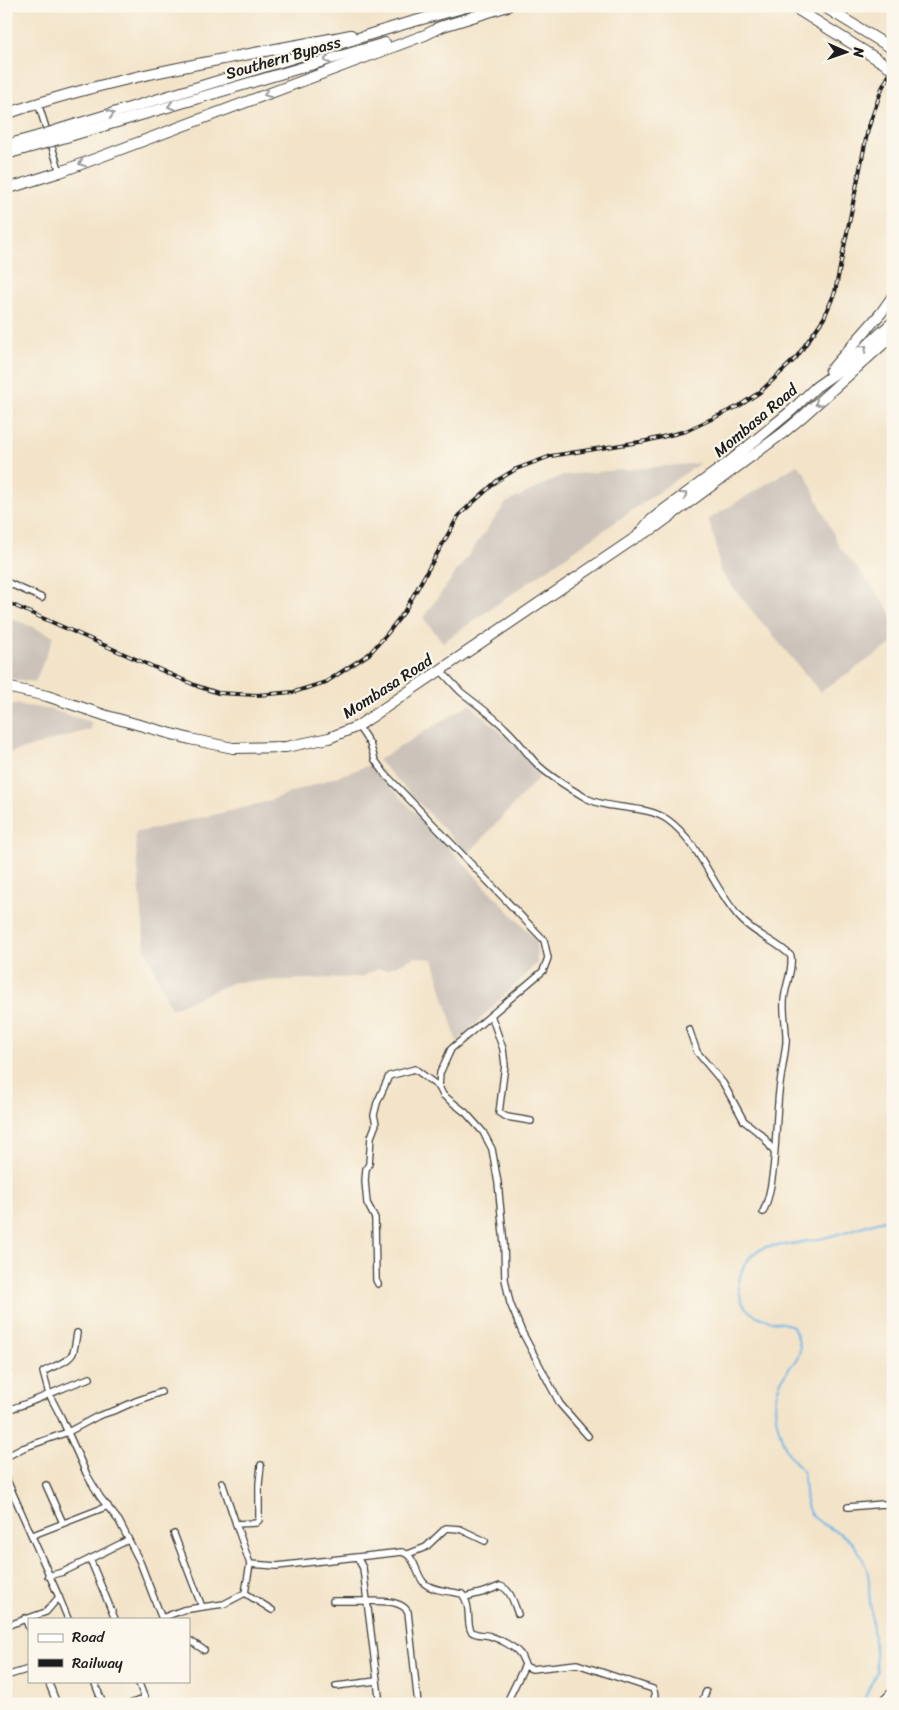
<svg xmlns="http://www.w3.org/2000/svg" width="899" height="1710" viewBox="0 0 899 1710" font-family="Sriracha,sans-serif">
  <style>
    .industrial { fill: #ccc2b9 }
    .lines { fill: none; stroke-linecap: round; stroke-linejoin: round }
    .stream { stroke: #70b7e7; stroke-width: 2 }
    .street-casing { stroke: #3c3a36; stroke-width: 8 }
    .highway-casing { stroke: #3c3a36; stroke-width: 12 }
    .street { stroke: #fff; stroke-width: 5.5 }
    .highway { stroke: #fff; stroke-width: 10 }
    .rail-casing { stroke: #1c1c1c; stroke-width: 4 }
    .rail { stroke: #fbf7ec; stroke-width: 2; stroke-dasharray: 5.5; stroke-linecap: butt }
    .highway-bridge-casing { stroke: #3c3a36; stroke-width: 12; stroke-linecap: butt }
    .highway-bridge { stroke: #fff; stroke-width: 10 }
    .oneway { stroke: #999 }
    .labels { text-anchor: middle; stroke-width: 4.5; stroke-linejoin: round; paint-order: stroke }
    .street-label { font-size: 16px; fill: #1c1c1c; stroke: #fbf7ec }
  </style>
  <rect width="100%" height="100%" fill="#fbf7ec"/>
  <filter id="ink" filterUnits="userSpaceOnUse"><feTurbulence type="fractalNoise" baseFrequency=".02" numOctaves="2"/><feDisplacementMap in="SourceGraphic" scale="10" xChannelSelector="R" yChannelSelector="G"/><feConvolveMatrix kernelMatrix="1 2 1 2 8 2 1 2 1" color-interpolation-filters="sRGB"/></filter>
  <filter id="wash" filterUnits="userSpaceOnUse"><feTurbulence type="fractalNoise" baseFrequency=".0096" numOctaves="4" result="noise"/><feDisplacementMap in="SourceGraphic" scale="20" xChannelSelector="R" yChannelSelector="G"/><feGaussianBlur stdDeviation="1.12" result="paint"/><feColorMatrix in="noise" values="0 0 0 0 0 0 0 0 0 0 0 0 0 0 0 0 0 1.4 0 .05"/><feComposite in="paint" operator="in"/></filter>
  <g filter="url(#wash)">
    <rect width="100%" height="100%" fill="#f3e4c9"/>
    <g class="industrial">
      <polygon points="700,463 443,642 423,618 506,503 563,475"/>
      <polygon points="797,465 805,473 839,546 876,591 890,612 893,620 893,643 820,692 720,572 716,544 708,520"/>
      <polygon points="6,616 54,636 35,682 6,678"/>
      <polygon points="6,703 52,710 91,722 91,729 6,754"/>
      <polygon points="470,704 544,772 468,854 378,760"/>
      <polygon points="370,765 536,940 537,963 457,1042 433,959 416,957 387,969 377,969 362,977 234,982 171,1009 145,947 135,833 256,805"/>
    </g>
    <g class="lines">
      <path class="stream" d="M862,1704l15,-33 -8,-80c2,-22 -10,-47 -30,-58 -10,-6 -20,-9 -28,-19 -8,-11 -5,-28 -8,-41 -3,-8 -10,-12 -14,-19 -6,-9 -9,-21 -12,-32 -4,-18 -1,-36 10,-51 5,-7 13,-13 13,-23 -1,-7 -4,-15 -7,-22 -13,-5 -27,-4 -40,-12 -24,-15 -15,-56 10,-66 6,-3 16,-3 22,-3 12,-2 23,-4 34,-6 25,-5 49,-16 74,-21"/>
    </g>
  </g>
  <g filter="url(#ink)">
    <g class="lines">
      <defs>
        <g id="street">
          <polyline points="38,103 60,172"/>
          <polyline points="6,582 42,598"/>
          <path d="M440,670c7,7 14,15 21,22 15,12 31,23 44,36 11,10 20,23 30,34 11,12 39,29 53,37 25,12 57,5 80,21 33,24 45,69 72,98 14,16 36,23 51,38 2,16 -6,29 -7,45 -1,14 3,28 2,42 -2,20 -7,40 -8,60 -3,31 -2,82 -15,109"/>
          <polyline points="358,726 370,744 375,760 385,774 544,940 548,958 543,971 451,1049 440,1073 439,1087 443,1095 466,1113 483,1132 492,1149 498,1183 504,1244 505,1279 510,1303 522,1332 560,1404 588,1436"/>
          <polyline points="491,1015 503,1049 505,1065 499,1113 507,1117 531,1121"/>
          <polyline points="689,1029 697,1052 723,1083 744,1121 763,1136 774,1152"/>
          <polyline points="378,1284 376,1280 375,1218 367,1203 365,1181 366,1169 369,1164 371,1137 376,1124 374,1115 377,1103 389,1076 415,1069 439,1087"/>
          <path d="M77,1333c-1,6 -2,14 -4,20 -5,10 -21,13 -30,19l6,22 12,23 26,58 13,22 19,24 21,41 22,57"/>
          <polyline points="6,1365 8,1369"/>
          <path d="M6,1410c29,-7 55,-23 84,-32"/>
          <polyline points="6,1457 23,1448 68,1432 98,1416 116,1410 136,1401 161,1392"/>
          <polyline points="6,1478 59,1597 46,1612 6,1626"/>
          <polyline points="222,1482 236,1524"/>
          <polyline points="46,1485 63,1523"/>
          <polyline points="848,1507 883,1504 893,1505"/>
          <polyline points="33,1535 108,1506"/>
          <polyline points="408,1554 426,1547 446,1528 460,1529 485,1541"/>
          <path d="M357,1557l45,-5c14,4 13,21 22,31 9,8 26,8 38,11 10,12 4,29 9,37 4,5 14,3 19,5 9,3 24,10 30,18 3,4 3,9 7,13l5,2 45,-5 76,25c3,6 2,9 -1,15"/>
          <polyline points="90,1559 128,1540"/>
          <polyline points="250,1564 236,1524 256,1523 259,1520 259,1484 261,1465"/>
          <polyline points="48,1576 63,1572 90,1559 115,1619"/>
          <polyline points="245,1593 272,1610"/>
          <polyline points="59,1597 68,1619"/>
          <path d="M465,1597l20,-5 15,-6c11,3 14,18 18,28"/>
          <polyline points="333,1601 367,1601 380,1704"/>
          <path d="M202,1607l22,-3 21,-11 5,-29 27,2 80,-9 6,11 4,33c13,1 34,-2 41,11l10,92"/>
          <polyline points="25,1618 29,1628"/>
          <polyline points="162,1618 183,1610 202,1607 174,1534"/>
          <polyline points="189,1640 204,1650"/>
          <polyline points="6,1676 29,1669"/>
          <polyline points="48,1681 57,1704"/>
          <polyline points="94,1681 103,1704"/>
          <polyline points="138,1681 147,1704"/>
          <polyline points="336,1686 376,1681"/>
          <polyline points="6,1699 8,1704"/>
          <polyline points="130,1704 145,1698"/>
          <polyline points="506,1704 525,1665"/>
          <polyline points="701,1704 706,1692"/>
          <polyline points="879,1704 893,1690"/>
        </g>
        <g id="highway">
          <polyline points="792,6 893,69"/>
          <polyline points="823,6 893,49"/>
          <polyline points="437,28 508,6"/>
          <path d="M6,114c111,-39 230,-57 345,-79"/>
          <polyline points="64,128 404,24 470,6"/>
          <polyline points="66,137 385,43"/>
          <polyline points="6,145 39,136"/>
          <polyline points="6,154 42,144"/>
          <polyline points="6,189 60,172 425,35 443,26"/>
          <polyline points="830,371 881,313 893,296"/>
          <polyline points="639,534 649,522 665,509 729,462 791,411 816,387 840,370 893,322"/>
          <polyline points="6,687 47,696 107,716 190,739 233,748 286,747 329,738 358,726 635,538 654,528 783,433 802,417 893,335"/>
        </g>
      </defs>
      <use href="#street" class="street-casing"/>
      <use href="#highway" class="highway-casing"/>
      <use href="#street" class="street"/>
      <use href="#highway" class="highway"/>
      <defs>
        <polyline id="rail" points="6,602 197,686 218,693 257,695 294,692 326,682 369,654 387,634 404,612 459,515 498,480 516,469 551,456 646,441 686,431 739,406 760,392 796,358 824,318 835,292 868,129 882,88 893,68"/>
      </defs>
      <use href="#rail" class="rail-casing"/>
      <use href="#rail" class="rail"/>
      <defs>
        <g id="highway-bridge">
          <polyline points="39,136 64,128"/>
          <polyline points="42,144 66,137"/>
        </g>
      </defs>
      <use href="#highway-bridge" class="highway-bridge-casing"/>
      <use href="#highway-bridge" class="highway-bridge"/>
    </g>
    <defs><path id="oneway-chevron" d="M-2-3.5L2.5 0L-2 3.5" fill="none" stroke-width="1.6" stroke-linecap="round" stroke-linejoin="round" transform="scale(1.25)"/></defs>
    <g class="oneway">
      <use href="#oneway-chevron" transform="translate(327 60) rotate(164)"/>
      <use href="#oneway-chevron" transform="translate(267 94) rotate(159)"/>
      <use href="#oneway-chevron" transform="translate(171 106) rotate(164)"/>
      <use href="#oneway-chevron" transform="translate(111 114) rotate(-17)"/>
      <use href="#oneway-chevron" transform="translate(82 163) rotate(159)"/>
      <use href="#oneway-chevron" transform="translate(864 348) rotate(-42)"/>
      <use href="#oneway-chevron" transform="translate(818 403) rotate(138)"/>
      <use href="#oneway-chevron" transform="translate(684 495) rotate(-36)"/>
    </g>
  </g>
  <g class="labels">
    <g class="street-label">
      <text transform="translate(283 57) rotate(-16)" y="6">Southern Bypass</text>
      <text transform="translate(755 420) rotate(-40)" y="6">Mombasa Road</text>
      <text transform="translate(387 686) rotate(-33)" y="6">Mombasa Road</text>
    </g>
  </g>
  <rect width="899" height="1710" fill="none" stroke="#fbf7ec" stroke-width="25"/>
  <rect x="28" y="1618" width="162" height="65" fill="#fbf7ec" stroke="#a29f99"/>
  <rect x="38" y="1634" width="25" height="8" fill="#ffffff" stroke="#a29f99"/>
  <text x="72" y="1642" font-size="15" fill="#1c1c1c">Road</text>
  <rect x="38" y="1659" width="25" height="8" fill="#1c1c1c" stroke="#a29f99"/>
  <text x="72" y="1668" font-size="15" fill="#1c1c1c">Railway</text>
  <g transform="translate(846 52) rotate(92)" stroke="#fbf7ec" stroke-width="4" paint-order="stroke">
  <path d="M0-4L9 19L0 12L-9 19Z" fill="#1c1c1c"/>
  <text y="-8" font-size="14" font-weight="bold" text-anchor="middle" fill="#1c1c1c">N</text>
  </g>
</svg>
